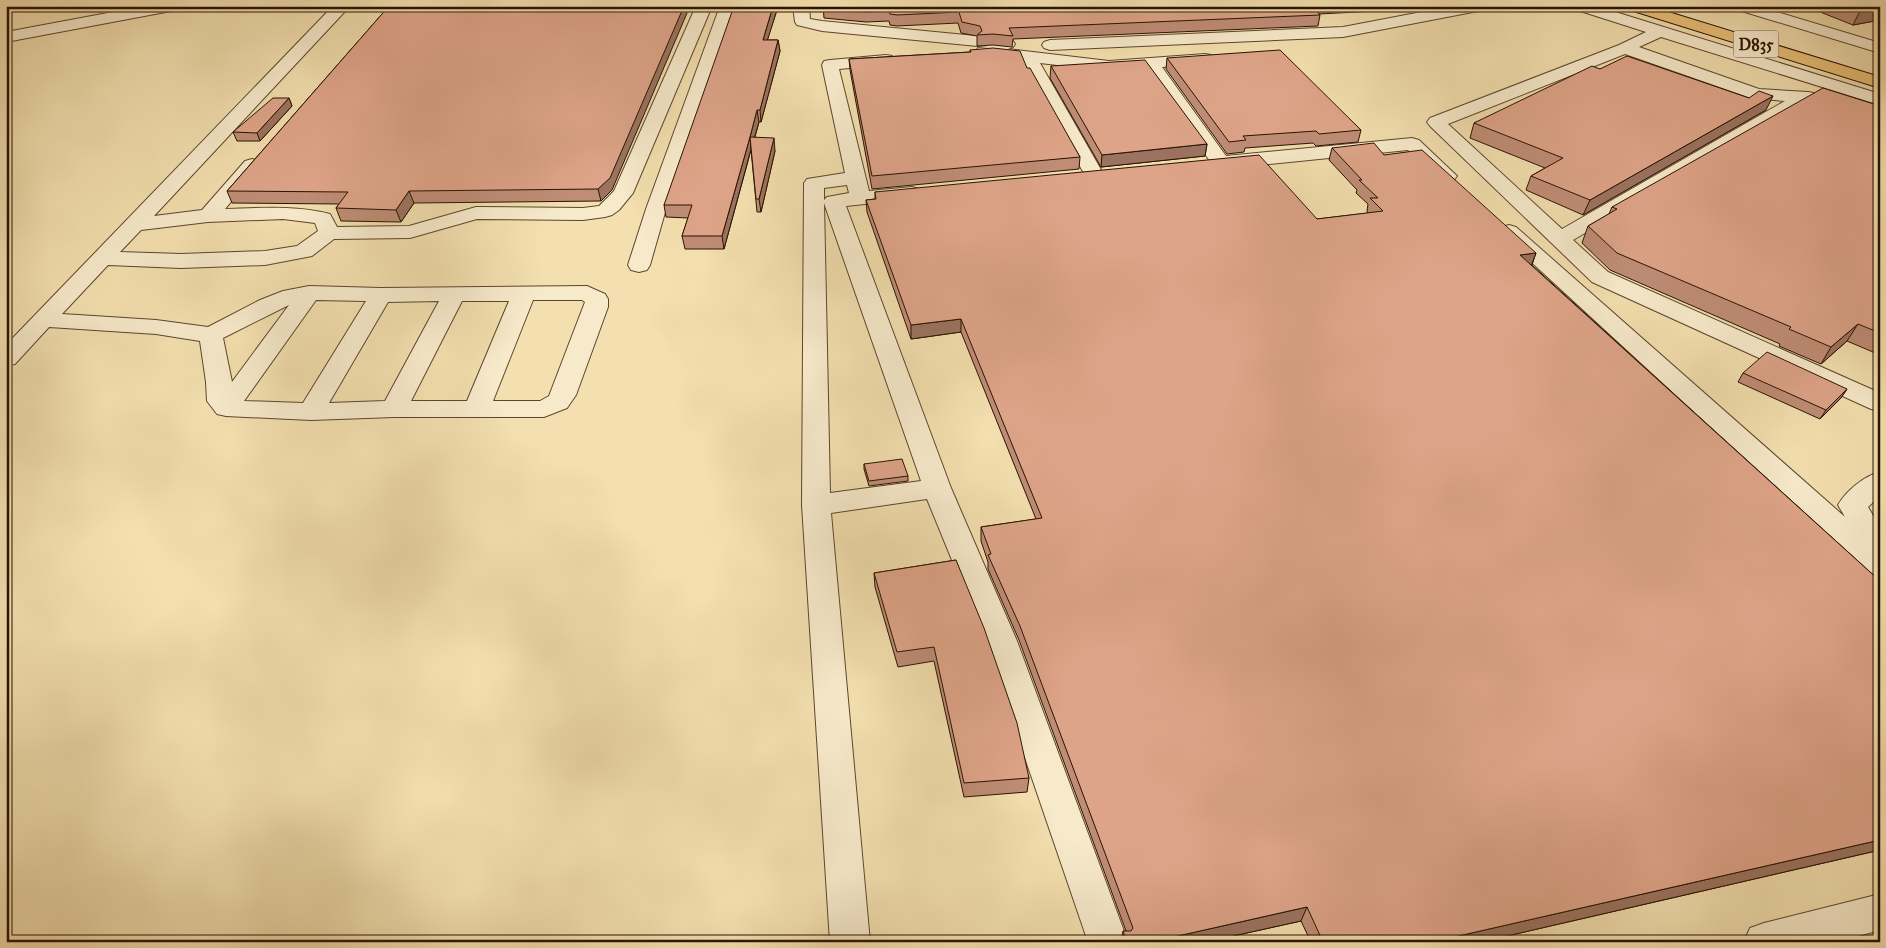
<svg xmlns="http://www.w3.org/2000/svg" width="1886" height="948" viewBox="0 0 1886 948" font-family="'IM FELL Great Primer',serif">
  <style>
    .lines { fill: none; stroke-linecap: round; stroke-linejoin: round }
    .minor-casing { stroke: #5c462c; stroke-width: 2 }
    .highway-casing { stroke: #291300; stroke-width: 2 }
    .minor { fill: #f7eacb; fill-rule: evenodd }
    .highway { fill: #eac078; fill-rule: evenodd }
    .wall { fill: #bf8d76; stroke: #291300 }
    .shaded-wall { fill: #9b7360; stroke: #291300 }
    .building { fill: #dea489; stroke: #291300 }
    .labels { text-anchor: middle; stroke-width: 5; stroke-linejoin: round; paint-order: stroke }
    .shield { fill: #f7eacb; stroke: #67543d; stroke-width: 1 }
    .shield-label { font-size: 16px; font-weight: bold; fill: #291300 }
  </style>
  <rect width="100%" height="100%" fill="#f3dfaf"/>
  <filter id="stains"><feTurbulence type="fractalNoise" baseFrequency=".004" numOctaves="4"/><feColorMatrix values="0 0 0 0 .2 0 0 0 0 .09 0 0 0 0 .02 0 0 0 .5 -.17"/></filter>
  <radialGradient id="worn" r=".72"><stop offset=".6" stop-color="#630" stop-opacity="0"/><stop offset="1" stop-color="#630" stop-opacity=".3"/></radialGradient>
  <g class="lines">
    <defs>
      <g id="minor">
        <polygon points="145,6 179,6 176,9 171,11 6,42 6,32"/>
        <path d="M333,6h17l-196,210 48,-6 43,-49 7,-2 7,2 3,4 -37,44c35,-1 71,-4 105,5l7,13 72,-1 67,-19 107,1 16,-2 15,-15 82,-185h16l-79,187 -14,17 -7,5 -7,2 -22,3 -106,-1 -67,19 -76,1 -22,17 -47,9 -84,3 -73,-3 -46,49 94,6 52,7 52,-27 23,-9 26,-5 72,2 206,-2 18,8 3,5v8l-32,88 -9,13 -23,9h-150l-83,3 -85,-4 -9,-2 -10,-13 -1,-19 -6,-41 -44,-7 -107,-7 -34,37 -9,2v-21zM283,219l32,4 3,8 -21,15 -32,5 -84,3 -61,-2 21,-22 67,-8zM316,300l50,1 -63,102 -59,-2zM533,300h49l3,2 -36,94 -9,5h-47zM439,301l-54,100 -56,2 59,-101zM462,301h47l-42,100h-56zM289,305l-57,77 -9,-44z"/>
        <polygon points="720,6 736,6 666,209 650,265 647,270 639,272 631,270 628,265 646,209"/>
        <polygon points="793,6 809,6 810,19 822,21 1007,39 1013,41 1015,44 1013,47 1008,49 1109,61 1205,54 1211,55 1213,59 1211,63 1205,64 1162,67 1226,156 1412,138 1419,140 1457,176 1454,180 1447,182 1440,180 1408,150 1221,169 1214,167 1145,68 1109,71 1040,63 1104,175 1101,179 1094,181 1087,179 1022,61 984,57 978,56 976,52 978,48 988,47 822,31 797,25 795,22"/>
        <polygon points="1453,6 1486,6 1483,9 1478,11 1343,37 1050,50 1044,48 1042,45 1044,42 1050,40 1343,27"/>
        <path d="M1571,6h25l284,88v11l-219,-68 -22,10 120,42 49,3 6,1 3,4 -3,4 -241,139 35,32 272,121v18l-9,-2 -279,-127 -162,-156 -3,-4 3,-4 189,-73 27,-13 -72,-23zM1625,54l126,44 34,3 -223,128 -114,-105z"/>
        <polygon points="1732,6 1757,6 1880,43 1880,53 1735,9"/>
        <path d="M886,55l6,1 2,4 -2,4 -53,5 30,122 43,-4 7,2 3,4 -3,4 -7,2 -66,7 105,282 66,153 111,301h-40l-103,-301 -58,-142 -96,14 39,429h-40l-28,-437 2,-322 3,-4 38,-6 -23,-108 2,-4 6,-1zM847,185l2,8 -22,4 -3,3v-12zM824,203l97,278 -91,12z"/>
        <path d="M1509,225l7,2 329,290 -7,-12c8,-14 26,-29 42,-33v24l-12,11 12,20v49l-11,-3 -367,-338 -4,-4 4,-4z"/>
        <polygon points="1880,894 1880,930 1837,942 1744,942 1750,928 1764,923"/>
      </g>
      <polygon id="highway" points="1624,6 1649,6 1880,77 1880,88 1627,9"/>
    </defs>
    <use href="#minor" class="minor-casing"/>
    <use href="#highway" class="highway-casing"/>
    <use href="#minor" class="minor"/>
    <use href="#highway" class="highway"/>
  </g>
  <g class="wall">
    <polygon points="389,6 612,190 601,201 414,203 401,222 341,221 336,208 339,204 232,203 227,191"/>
    <polygon points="823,6 1377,6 1376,11 1319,14 1320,15 1318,26 1013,39 1012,47 993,45 977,46 977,36 961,33 958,23 897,26 890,25 889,21 866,22 824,18"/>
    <polygon points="1805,6 1880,6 1880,20 1853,25"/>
    <polygon points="777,10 767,40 778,40 780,51 761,122 759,122 755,137 775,151 761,212 757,212 751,150 724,249 685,249 682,236 688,218 666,217 664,205"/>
    <polygon points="970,50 1027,68 1080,157 1079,169 872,189 850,70 849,59 970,52"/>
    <polygon points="1167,58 1361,130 1358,142 1316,146 1313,143 1245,148 1244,152 1227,154 1166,69"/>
    <polygon points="1051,66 1207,144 1205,156 1101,167 1050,78"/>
    <polygon points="1600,69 1766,110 1583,215 1526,190 1531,176 1545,168 1470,138 1474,123"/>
    <polygon points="289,98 292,106 260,141 237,141 233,132"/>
    <polygon points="1880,106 1880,355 1847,341 1821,364 1779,346 1780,344 1610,270 1582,243 1588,226 1609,214 1612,207"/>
    <polygon points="1332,148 1384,155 1536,253 1532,265 1880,581 1880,850 1481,942 1311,942 1301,921 1206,942 1121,942 1123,931 1126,931 1019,640 988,569 988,562 981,541 981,527 1036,519 961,332 911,339 867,212 866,200 875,199 875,192 1317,219 1368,213 1367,211 1368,204 1356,193 1357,190 1329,160"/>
    <polygon points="1743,373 1847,389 1841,398 1820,419 1738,382"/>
    <polygon points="864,464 908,476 908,481 869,486 864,469"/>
    <polygon points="956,560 1029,778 1027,792 964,797 934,661 898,667 875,587 874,573"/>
  </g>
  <g class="shaded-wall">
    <polygon points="684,6 690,6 612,190 601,201 598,189"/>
    <polygon points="773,6 776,6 777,10 764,51 763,40"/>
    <polygon points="1880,8 1880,20 1853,25 1860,11"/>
    <polygon points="778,40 780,51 761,122 760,110"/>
    <polygon points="1773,96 1766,110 1583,215 1590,200"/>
    <polygon points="289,98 292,106 260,141 257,133"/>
    <polygon points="757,110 759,122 751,149 750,137"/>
    <polygon points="750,137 751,149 724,249 722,236"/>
    <polygon points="774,138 775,151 761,212 759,199"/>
    <polygon points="1207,144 1205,156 1101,167 1102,155"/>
    <polygon points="409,191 414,203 401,222 396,210"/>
    <polygon points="1536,253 1531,266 1520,255"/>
    <polygon points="961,319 961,332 911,339 911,325"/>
    <polygon points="1858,324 1847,341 1821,364 1831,347"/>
    <polygon points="1847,389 1841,398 1820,419 1826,410"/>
    <polygon points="1880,840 1880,850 1481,942 1432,942"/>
    <polygon points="1307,907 1301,921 1206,942 1151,942"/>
  </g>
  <g class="building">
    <polygon points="389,6 684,6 610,178 598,189 409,191 396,210 336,208 348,192 227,191"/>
    <polygon points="734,6 773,6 763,40 778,40 760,110 757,110 750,137 774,138 759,199 756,199 750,137 722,236 682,236 692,205 664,205"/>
    <polygon points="824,6 1312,6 1320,15 1009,28 1013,36 993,34 977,35 982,31 980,26 962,22 959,12 897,15 890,14 889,11 866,12 824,7"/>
    <polygon points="1846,6 1880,6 1880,8 1860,11"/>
    <polygon points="993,48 1020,51 1027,68 1030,68 1080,157 872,176 849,59 971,52 970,50"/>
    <polygon points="1280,50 1361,130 1319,134 1316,131 1243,136 1246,140 1229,142 1167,58"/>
    <polygon points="1627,56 1749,98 1759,91 1773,96 1590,200 1531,176 1563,158 1474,123 1592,66 1600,69"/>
    <polygon points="1145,60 1207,144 1102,155 1051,66"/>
    <polygon points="1823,88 1880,106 1880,333 1858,324 1831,347 1789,329 1791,327 1617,253 1588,226 1617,209 1612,207"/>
    <polygon points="273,98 289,98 257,133 233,132"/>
    <polygon points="1374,143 1384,155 1422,150 1536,253 1520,255 1880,581 1880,840 1432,942 1323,942 1307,907 1151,942 1127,942 1123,931 1131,931 1133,928 1020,626 988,555 991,554 981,527 1042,518 961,319 911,325 866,200 876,199 875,192 1259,155 1317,219 1383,211 1370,198 1378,198 1359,180 1362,180 1332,148"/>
    <polygon points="1767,352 1847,389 1826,410 1743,373"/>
    <polygon points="902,459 908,476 869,481 864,464"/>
    <polygon points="956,560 984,628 1017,723 1029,778 964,783 934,647 897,652 874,573"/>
  </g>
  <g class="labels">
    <rect class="shield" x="1733.5" y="30.5" width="45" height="27" rx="4"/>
    <g class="shield-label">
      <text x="1756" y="50">D835</text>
    </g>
  </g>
  <rect width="1886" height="948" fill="none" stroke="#f3dfaf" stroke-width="25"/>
  <rect x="8" y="8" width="1871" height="933" fill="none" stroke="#291300" stroke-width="2.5"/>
  <rect x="12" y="12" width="1861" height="923" fill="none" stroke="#291300"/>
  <rect width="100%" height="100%" filter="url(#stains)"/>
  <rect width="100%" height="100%" fill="url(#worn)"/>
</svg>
